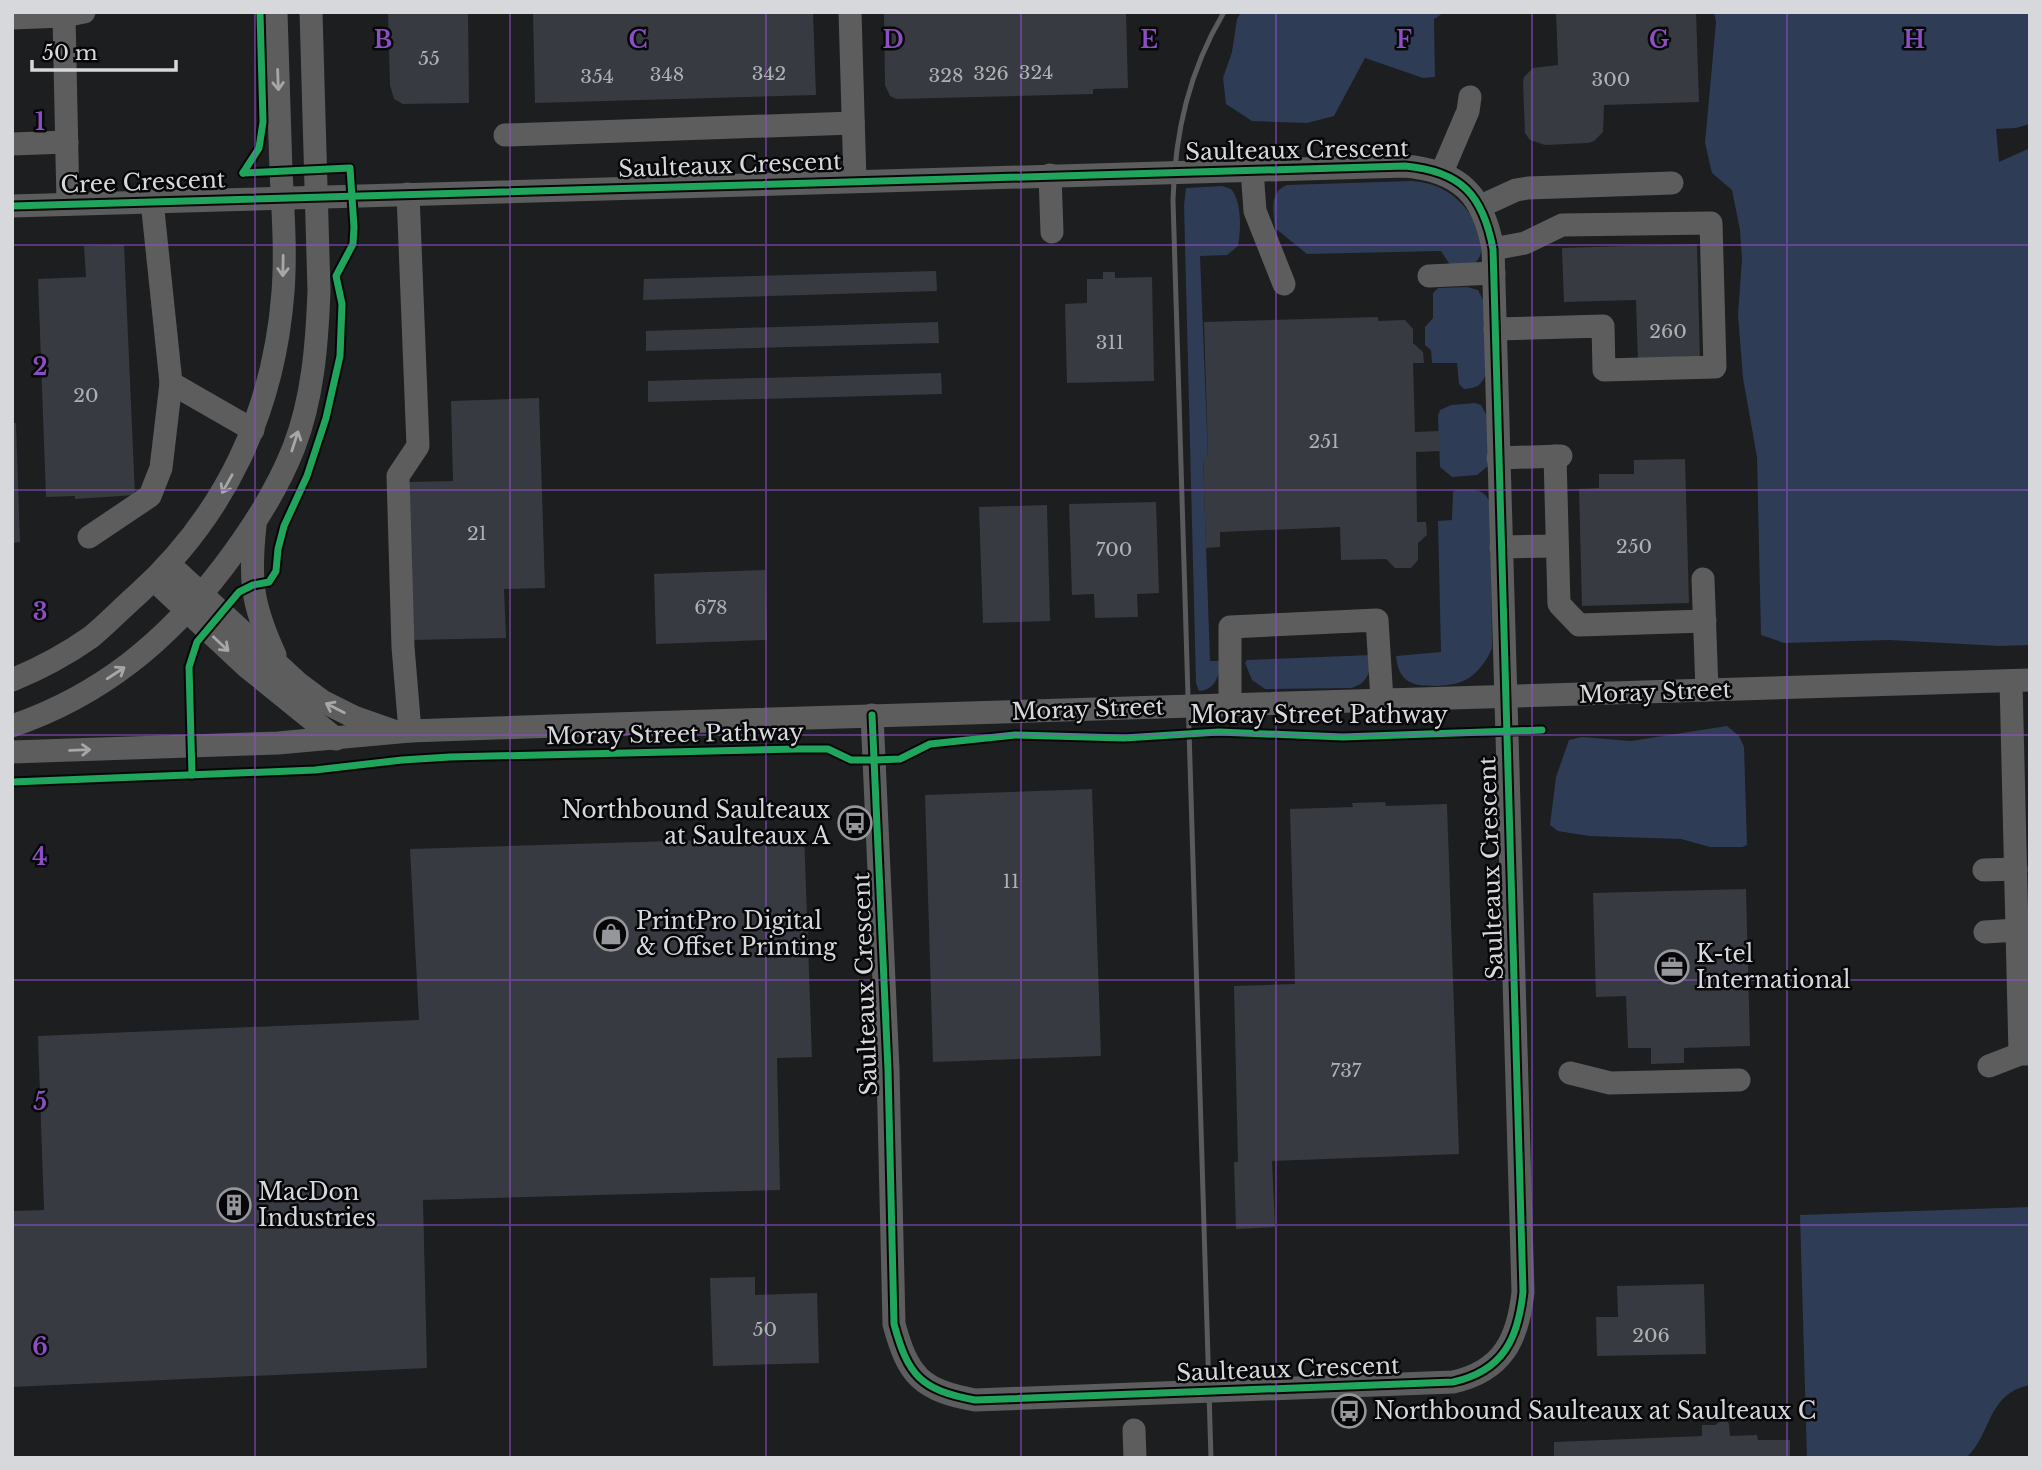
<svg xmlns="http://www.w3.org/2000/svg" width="2042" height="1470" viewBox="0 0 2042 1470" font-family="'Libre Baskerville',serif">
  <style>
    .green { fill: #2e3c56 }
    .building { fill: #373a40 }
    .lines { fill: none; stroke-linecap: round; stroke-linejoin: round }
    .minor { stroke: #5d5d5e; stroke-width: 23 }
    .rail { stroke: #5a5b5c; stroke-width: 5 }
    .cycleway-casing { stroke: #070709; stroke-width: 11 }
    .cycleway { stroke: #20a55d; stroke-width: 7 }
    .oneway { stroke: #a6a7a9 }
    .grid { fill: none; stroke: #8d4ec5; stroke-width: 2; stroke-opacity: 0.55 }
    .labels { text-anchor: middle; stroke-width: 5; stroke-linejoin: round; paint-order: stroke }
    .number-label { font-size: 19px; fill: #aeb0b4 }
    .street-label { font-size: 23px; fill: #d6d8db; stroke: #070709 }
    .poi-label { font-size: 23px; fill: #d6d8db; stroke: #070709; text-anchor: start }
    .grid-label { font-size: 23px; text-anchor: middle; font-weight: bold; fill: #8d4ec5; stroke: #070709; stroke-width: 5; stroke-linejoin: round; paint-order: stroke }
  </style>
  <rect width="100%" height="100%" fill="#1c1e20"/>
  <g class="green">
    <polygon points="1241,12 1445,12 1434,19 1435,77 1423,78 1365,58 1334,116 1307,123 1252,121 1226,104 1223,78 1232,52 1237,19"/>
    <polygon points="1714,12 2030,12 2030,124 2016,128 1996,129 1999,162 2030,148 2030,645 2000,646 1889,640 1784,643 1761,635 1757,457 1743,378 1738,315 1742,259 1740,230 1732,190 1712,173 1705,143 1716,22"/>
    <path d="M1412,181c13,1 26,4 37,12 19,12 47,51 25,71l-24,1 -9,-14 -134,3 -32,-26c-2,-17 -6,-36 12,-43z"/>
    <path d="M1222,186l9,3c11,12 10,41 7,57l-11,9 -27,1 8,201 -5,1 7,203h11c-2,14 -5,29 -22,30l-3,-8 -12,-478 2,-17z"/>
    <path d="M1467,287l11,3 6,12 2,72c-5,12 -9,14 -22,15l-5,-5 -2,-21h-25l-1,-13 -6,-5v-18l8,-9v-25l5,-5z"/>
    <polygon points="1475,403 1481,405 1487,416 1488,466 1477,475 1452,477 1440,467 1438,416 1440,410 1451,405"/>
    <path d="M1457,490c15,0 28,-3 33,14l2,144c-5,12 -12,22 -23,30 -10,6 -20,7 -31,8 -25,0 -39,-2 -42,-30l45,-4 -3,-131 14,-1 1,-28z"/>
    <path d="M1371,655c-1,16 -2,29 -21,33l-85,1 -13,-9 -7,-17 2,-3z"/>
    <polygon points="1727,726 1739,736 1744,747 1747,845 1742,847 1710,847 1681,839 1589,836 1558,831 1550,825 1556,777 1569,740 1582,737 1631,741"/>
    <path d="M2030,1207v178c-44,9 -38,50 -64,73h-159l-7,-243z"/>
  </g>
  <g class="building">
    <polygon points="388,12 468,12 469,103 403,104 394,99 390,85"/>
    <polygon points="533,12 813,12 816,95 535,103"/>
    <polygon points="884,12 1126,12 1128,88 1093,89 1093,94 896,99 890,96 885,85"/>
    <polygon points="1556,12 1696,12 1699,102 1604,105 1603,132 1594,141 1588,143 1545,145 1530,140 1525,133 1523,82 1524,77 1533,68 1558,65"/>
    <polygon points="1697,244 1700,360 1638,362 1636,300 1564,302 1562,248"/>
    <polygon points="124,245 135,495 75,499 75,496 46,497 38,279 86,277 84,246"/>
    <polygon points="936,271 937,291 643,300 644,279"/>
    <polygon points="1103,272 1115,272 1115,278 1152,277 1154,381 1067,383 1065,304 1087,303 1087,279 1103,279"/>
    <polygon points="1378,317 1378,321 1405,320 1413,329 1413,343 1423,352 1424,363 1413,363 1415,432 1439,431 1440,451 1416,452 1417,522 1426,522 1427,535 1418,543 1418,560 1411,568 1395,568 1386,559 1341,560 1340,527 1220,532 1220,547 1206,548 1203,457 1208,457 1204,322"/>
    <polygon points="938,322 939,343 646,351 646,331"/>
    <polygon points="941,373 942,394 648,402 648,381"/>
    <polygon points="539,398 545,588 504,589 506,638 412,640 407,482 453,481 451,401"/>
    <polygon points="12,423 16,423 20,542 12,543"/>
    <polygon points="1685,459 1689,603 1582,606 1579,489 1599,488 1599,474 1634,474 1634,460"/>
    <polygon points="1156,502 1159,593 1137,594 1138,617 1095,618 1094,594 1072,595 1069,504"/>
    <polygon points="1047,505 1050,621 983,623 979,507"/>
    <polygon points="765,570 767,640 656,644 654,574"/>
    <polygon points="1092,789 1101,1056 933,1062 925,795"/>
    <polygon points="1385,802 1386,806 1447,804 1459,1154 1272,1161 1275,1227 1236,1229 1234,1162 1238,1162 1234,986 1295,984 1290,809 1353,807 1352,803"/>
    <polygon points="804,833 812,1057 777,1058 780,1190 423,1200 427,1368 12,1387 12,1211 44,1210 38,1036 419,1020 410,849 769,838 769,834"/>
    <polygon points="1746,889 1750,1046 1684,1048 1684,1063 1651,1064 1651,1048 1628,1048 1626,996 1596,997 1593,893"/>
    <polygon points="755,1277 755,1295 817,1293 819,1363 713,1366 710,1278"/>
    <polygon points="1704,1284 1706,1354 1597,1356 1596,1317 1618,1317 1617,1286"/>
    <polygon points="1727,1421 1729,1424 1730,1436 1757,1435 1758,1440 1790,1440 1790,1458 1554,1458 1554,1442 1702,1436 1702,1425 1715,1425 1719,1422"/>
  </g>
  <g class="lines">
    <g class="minor">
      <polyline points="850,12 855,181"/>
      <polyline points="64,16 68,204"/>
      <polyline points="12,18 64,16 84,12"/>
      <polyline points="505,135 853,123"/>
      <polyline points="12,144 67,142"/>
      <polyline points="1252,170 1255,211 1284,284"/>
      <polyline points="1442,172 1468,111 1470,97"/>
      <polyline points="1050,175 1052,232"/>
      <polyline points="408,194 418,446 398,476 403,647 410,731"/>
      <polyline points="152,201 171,383 253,430"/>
      <path d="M12,206l1393,-40c56,5 78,29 88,83l30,1043c-5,47 -20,79 -70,90l-478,18c-54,-10 -67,-24 -81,-76l-6,-254 -16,-355"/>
      <polyline points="1481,206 1516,190 1528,188 1672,183"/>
      <polyline points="1493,249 1525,243 1562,225 1711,223 1715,367 1604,370 1603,326 1495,329"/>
      <polyline points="1429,276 1494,273"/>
      <polyline points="1555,456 1559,604 1579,625 1705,621"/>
      <polyline points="1498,458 1561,456"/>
      <path d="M255,526c-6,54 -3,79 20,129"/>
      <polyline points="89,537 150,496 161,468 171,383"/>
      <polyline points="1501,547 1557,546"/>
      <polyline points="169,564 298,683 322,701 354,717 394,731"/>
      <polyline points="1703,579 1707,690"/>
      <polyline points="154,580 247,667 336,739"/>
      <path d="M12,680c27,-11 55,-26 79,-43 16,-13 31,-29 47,-43 88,-80 136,-183 145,-302 3,-40 0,-81 -2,-121 -2,-53 -3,-106 -5,-159"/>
      <polyline points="2011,681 2020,1054"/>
      <polyline points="1230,705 1230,627 1377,620 1382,700"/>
      <path d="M12,726c90,-31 155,-85 212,-160 28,-37 53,-75 70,-119 19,-49 23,-104 25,-156l-8,-279"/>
      <polyline points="12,752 278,743 410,731 613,724 2030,680"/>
      <polyline points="1984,870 2016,869"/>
      <polyline points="1985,932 2017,930"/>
      <polyline points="1989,1066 2020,1054 2030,1054"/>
      <polyline points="1570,1073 1610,1083 1739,1080"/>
      <polyline points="1134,1430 1135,1458"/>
    </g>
    <path class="rail" d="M1211,1458l-38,-1258c2,-68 16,-129 51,-188"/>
    <defs>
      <g id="cycleway">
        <polyline points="243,173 259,148 263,122 260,12"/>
        <path d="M12,206l1393,-40c56,5 78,29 88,83l30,1043c-5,47 -20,79 -70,90l-478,18c-54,-10 -67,-24 -81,-76l-6,-254 -16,-355"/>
        <polyline points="192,775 189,667 197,642 239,592 253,585 269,582 276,571 278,549 284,526 307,476 326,418 340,356 342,304 336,276 353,244 354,227 350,168 243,173"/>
        <polyline points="12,782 315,770 402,760 450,757 797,749 828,749 851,760 875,760 900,759 930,744 1015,735 1124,738 1219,732 1343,737 1542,730"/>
      </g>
    </defs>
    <use href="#cycleway" class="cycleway-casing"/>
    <use href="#cycleway" class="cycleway"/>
  </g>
  <defs><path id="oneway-shaft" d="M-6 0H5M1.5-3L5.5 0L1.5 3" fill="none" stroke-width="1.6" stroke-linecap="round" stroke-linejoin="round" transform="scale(1.75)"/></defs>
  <g class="oneway">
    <use href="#oneway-shaft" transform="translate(278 80) rotate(88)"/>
    <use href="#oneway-shaft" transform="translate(283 266) rotate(91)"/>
    <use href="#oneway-shaft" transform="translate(295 441) rotate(-72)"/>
    <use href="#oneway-shaft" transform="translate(227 484) rotate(119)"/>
    <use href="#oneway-shaft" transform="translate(221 644) rotate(43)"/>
    <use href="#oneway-shaft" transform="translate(116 673) rotate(-33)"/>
    <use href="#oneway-shaft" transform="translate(335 708) rotate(-153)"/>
    <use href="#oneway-shaft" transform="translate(80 750) rotate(-2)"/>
  </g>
  <path class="grid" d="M255,12v1446M510,12v1446M766,12v1446M1021,12v1446M1276,12v1446M1532,12v1446M1787,12v1446M12,245h2018M12,490h2018M12,735h2018M12,980h2018M12,1225h2018"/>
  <defs>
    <symbol id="bus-ring" viewBox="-11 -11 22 22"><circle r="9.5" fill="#070709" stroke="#95979a" stroke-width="1.5"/><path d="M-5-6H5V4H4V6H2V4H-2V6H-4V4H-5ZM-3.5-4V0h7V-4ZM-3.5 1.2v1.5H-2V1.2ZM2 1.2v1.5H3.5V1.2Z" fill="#95979a"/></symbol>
    <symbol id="shop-ring" viewBox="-11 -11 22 22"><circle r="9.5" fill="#070709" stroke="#95979a" stroke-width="1.5"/><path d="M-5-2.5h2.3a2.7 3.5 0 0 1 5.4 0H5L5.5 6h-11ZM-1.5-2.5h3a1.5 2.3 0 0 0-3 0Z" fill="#95979a"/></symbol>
    <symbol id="office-ring" viewBox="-11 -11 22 22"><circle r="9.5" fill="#070709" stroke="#95979a" stroke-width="1.5"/><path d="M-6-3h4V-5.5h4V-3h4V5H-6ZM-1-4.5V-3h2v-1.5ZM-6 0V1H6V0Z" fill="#95979a"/></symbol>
    <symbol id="building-ring" viewBox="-11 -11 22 22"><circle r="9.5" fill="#070709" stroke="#95979a" stroke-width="1.5"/><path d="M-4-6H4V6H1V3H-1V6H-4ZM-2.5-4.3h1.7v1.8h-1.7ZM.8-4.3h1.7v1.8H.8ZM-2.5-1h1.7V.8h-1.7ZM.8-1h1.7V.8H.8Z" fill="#95979a"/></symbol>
  </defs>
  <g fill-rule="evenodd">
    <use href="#bus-ring" x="836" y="804" width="38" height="38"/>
    <use href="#shop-ring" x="592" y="915" width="38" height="38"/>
    <use href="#office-ring" x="1653" y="948" width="38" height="38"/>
    <use href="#building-ring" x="215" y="1186" width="38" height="38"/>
    <use href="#bus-ring" x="1330" y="1392" width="38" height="38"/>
  </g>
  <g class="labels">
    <g class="number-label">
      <text x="429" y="65">55</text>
      <text x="1036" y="79">324</text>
      <text x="769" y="80">342</text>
      <text x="991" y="80">326</text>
      <text x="667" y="81">348</text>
      <text x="946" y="82">328</text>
      <text x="597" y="83">354</text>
      <text x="1611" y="86">300</text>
      <text x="1668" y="338">260</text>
      <text x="1110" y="349">311</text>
      <text x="86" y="402">20</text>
      <text x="1324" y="448">251</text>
      <text x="477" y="540">21</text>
      <text x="1634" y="553">250</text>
      <text x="1114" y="556">700</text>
      <text x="711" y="614">678</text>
      <text x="1011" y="888">11</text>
      <text x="1346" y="1077">737</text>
      <text x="765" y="1336">50</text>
      <text x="1651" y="1342">206</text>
    </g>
    <g class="street-label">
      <text transform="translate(1297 150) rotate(-1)" y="8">Saulteaux Crescent</text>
      <text transform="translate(730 165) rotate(-2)" y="8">Saulteaux Crescent</text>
      <text transform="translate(143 182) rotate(-2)" y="8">Cree Crescent</text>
      <text transform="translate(1655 692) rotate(-2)" y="8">Moray Street</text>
      <text transform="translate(1088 709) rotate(-2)" y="8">Moray Street</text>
      <text x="1319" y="723">Moray Street Pathway</text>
      <text transform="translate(675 734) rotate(-1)" y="8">Moray Street Pathway</text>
      <text transform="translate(1491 868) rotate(-92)" y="8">Saulteaux Crescent</text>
      <text transform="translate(865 984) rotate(-92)" y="8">Saulteaux Crescent</text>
      <text transform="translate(1288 1369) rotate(-2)" y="8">Saulteaux Crescent</text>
    </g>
    <g class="poi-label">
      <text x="830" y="818" text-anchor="end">Northbound Saulteaux<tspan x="830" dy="26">at Saulteaux A</tspan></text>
      <text x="636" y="929">PrintPro Digital<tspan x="636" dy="26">&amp; Offset Printing</tspan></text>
      <text x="1696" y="962">K-tel<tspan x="1696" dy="26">International</tspan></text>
      <text x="258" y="1200">MacDon<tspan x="258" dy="26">Industries</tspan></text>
      <text x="1374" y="1419">Northbound Saulteaux at Saulteaux C</text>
    </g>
  </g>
  <g class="grid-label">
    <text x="383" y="48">B</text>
    <text x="638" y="48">C</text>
    <text x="893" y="48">D</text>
    <text x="1149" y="48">E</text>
    <text x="1404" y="48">F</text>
    <text x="1659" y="48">G</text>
    <text x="1914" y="48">H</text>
    <text x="40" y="130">1</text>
    <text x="40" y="375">2</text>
    <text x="40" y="620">3</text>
    <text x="40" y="865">4</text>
    <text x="40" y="1110">5</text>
    <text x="40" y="1355">6</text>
  </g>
  <rect width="2042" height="1470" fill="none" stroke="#d6d8db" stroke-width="28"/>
  <path d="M32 60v10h144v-10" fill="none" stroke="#d6d8db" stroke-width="3.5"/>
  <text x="42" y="60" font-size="21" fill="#d6d8db" stroke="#070709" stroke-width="5" paint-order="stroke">50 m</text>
</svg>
